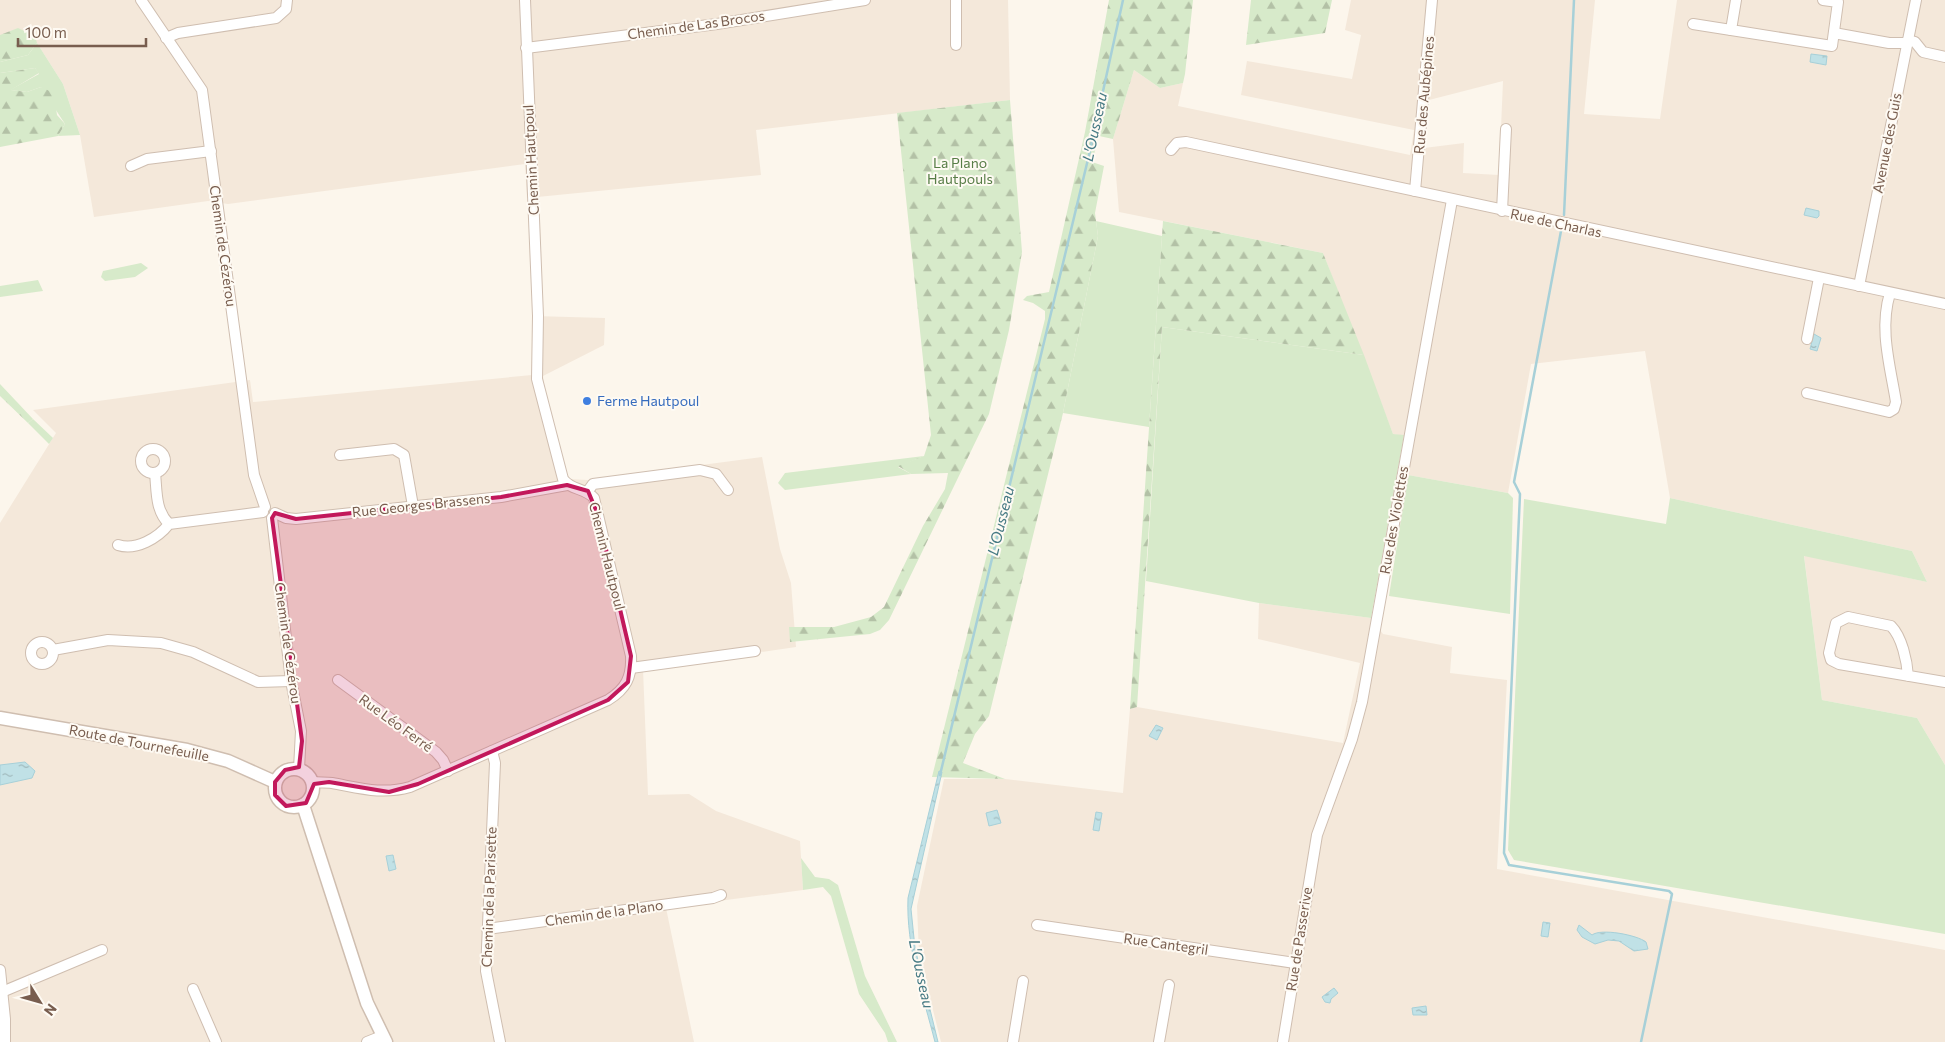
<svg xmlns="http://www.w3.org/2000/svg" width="1945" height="1042" viewBox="0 0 1945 1042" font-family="Commissioner,sans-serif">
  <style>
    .residential { fill: #f4e8da; fill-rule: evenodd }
    .green { fill: #d7eaca }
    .forest { fill: url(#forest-firs) }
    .water { fill: url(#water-ripples); stroke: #a7d0d8 }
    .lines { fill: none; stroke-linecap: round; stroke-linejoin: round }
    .stream { stroke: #a7d0d8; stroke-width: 2.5 }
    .minor-casing { stroke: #cfbeb0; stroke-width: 12 }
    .tertiary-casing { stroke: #cfbeb0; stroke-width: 15 }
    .minor { stroke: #fff; stroke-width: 10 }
    .tertiary { stroke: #fff; stroke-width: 12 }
    .marked { fill: #c2185b; fill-opacity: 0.2; stroke: #c2185b; stroke-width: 4; stroke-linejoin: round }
    .shop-dot { fill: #3f7fe0; stroke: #fefaf3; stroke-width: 2 }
    .labels { text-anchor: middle; stroke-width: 4; stroke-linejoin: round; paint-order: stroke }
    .street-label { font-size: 14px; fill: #785d4e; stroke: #fefaf3 }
    .park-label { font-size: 14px; fill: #577d46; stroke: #fefaf3 }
    .shop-label { font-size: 14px; fill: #366cbe; stroke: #fefaf3; text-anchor: start }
    .water-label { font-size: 15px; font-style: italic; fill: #457983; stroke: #fefaf3 }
  </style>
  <defs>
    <pattern id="forest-firs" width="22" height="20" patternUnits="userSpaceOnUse" patternTransform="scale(1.25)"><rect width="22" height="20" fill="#d7eaca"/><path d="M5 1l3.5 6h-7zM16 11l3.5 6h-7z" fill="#b3c1a6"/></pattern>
    <pattern id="water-ripples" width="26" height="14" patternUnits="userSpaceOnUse" patternTransform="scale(1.25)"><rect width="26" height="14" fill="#c0e1e6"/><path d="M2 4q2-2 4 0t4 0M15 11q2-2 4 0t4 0" fill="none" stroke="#a1babd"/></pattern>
  </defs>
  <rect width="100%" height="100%" fill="#fcf6ec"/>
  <g class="residential">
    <polygon points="0,0 1008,0 1010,100 756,130 761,175 527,198 525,164 228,204 208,201 94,217 80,135 63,84 37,43 0,53"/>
    <path d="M1351,0h244l-11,114 76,5 17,-119h268v765l-28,-47 -95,-18 -18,-145 123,27 -15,-31 -242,-53 -25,-147 -114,13 -23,129 -100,-18 -4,-39 -11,-2 -70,-181 -204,-41 -6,-73 21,-69 26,18 23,-5 -5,23 232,49 4,-25 -173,-35 6,-34 105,18 9,-44 -16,-5zM1503,81l-4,94 -36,-2 1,-30 -40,5 5,-48z"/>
    <polygon points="534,316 605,318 604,345 543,376 546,400 567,479 588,480 762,457 780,549 791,583 796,647 643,669 648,795 689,794 716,811 800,841 803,890 666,908 694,1042 0,1042 0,523 56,433 33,410 250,380 253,402 532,375"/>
    <polygon points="1259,603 1371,618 1383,634 1452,647 1450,673 1507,680 1497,869 1945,950 1945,1042 941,1042 919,954 917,906 944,779 1005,779 1123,793 1130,709 1137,707 1343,743 1360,663 1258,639"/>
  </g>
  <g class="green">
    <polygon points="37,43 63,84 80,135 58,136 65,124 41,87 27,92 10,90 39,74 35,68 0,73 0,62 28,55"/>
    <polygon points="1096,221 1162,236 1149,427 1063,413 1098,236"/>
    <polygon points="141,263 148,268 135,277 105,281 101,277 103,271"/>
    <polygon points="38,280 43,291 0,297 0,286"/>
    <polygon points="1162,327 1364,355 1393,434 1404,435 1371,618 1259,603 1146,581"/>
    <polygon points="33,419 53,438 49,444 28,423"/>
    <polygon points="924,456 898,467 911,474 785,490 778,483 785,473"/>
    <polygon points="1408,475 1508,493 1513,498 1510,614 1389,596"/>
    <polygon points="1670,498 1912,551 1927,582 1804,556 1822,700 1917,718 1945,765 1945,934 1514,860 1508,850 1524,499 1666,524"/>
    <polygon points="801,858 815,877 829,879 838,885 865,976 897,1042 888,1042 885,1033 859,994 831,896 823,887 803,890"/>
  </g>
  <g class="forest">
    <polygon points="1109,0 1193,0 1185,74 1183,83 1160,88 1134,70 1113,139 1099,136 1092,162 1104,166 1095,213 1098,236 1063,413 989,716 975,734 963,763 1005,779 932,777 1045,319 1045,311 1033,303 1023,300 1027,296 1049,292 1085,132"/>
    <polygon points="1251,0 1332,0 1325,33 1246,45"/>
    <polygon points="18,28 35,36 37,43 28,55 0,62 0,35"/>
    <polygon points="35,68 39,73 11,90 27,92 41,87 54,93 57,115 65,124 58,136 0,147 0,73"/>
    <polygon points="1010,100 1022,252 1009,330 989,414 889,620 880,630 870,634 790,642 789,627 834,627 871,617 884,607 923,526 945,489 948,473 911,474 898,466 924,456 931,435 897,113"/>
    <polygon points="1163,221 1323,253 1364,355 1162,327 1137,707 1130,709"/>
    <polygon points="0,384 33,419 28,423 0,396"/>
  </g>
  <g class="water">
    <polygon points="1811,54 1827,56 1826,65 1810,62"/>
    <polygon points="1806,208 1819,211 1819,216 1817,218 1804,215"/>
    <polygon points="1814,334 1821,338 1817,351 1810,349"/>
    <polygon points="1156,725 1163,728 1157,740 1149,736"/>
    <polygon points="25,762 35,771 32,778 0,785 0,765"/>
    <path d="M939,771l3,1 -31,137 4,39 23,94h-3c-12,-47 -29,-95 -27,-144z"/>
    <polygon points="997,810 1001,823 989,826 986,813"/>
    <polygon points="1096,812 1102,813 1099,831 1093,830"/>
    <polygon points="393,855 396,869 389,871 386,856"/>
    <polygon points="1543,922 1550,923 1548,937 1541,936"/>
    <path d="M1579,925l13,10c9,-7 45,0 54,7l2,7 -14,2 -15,-10 -11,-1 -13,4 -13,-7 -5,-7z"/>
    <polygon points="1334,988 1338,993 1331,999 1330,1003 1325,1002 1322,997"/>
    <polygon points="1426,1006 1427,1015 1413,1015 1412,1008"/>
  </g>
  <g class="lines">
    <g class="stream">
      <polyline points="1564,215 1574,0"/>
      <polyline points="1561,231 1514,482 1520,494 1504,853 1509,865 1669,891 1672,894 1641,1042"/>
      <polyline points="940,775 1089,155 1123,0"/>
    </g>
    <defs>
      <g id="minor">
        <polyline points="141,0 202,90 254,475 265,507"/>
        <polyline points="956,0 956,45"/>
        <polyline points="1736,0 1731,30 1832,46 1838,2 1823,0"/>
        <polyline points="1693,24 1731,30"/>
        <polyline points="1834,33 1889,43 1908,43"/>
        <polyline points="166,38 178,33 276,18 286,9 287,0"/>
        <polyline points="1908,40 1915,42 1923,52 1945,57"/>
        <polyline points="526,48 717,24 865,0"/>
        <polyline points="1171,150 1177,143 1186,142 1945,304"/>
        <polyline points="131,166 147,159 211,151"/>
        <polyline points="1415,191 1432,0"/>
        <polyline points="1502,211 1506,129"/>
        <polyline points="1859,286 1916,0"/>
        <polyline points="1807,339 1819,278"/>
        <path d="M1807,393l82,19 5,-3 2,-7c-6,-37 -17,-73 -6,-109"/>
        <circle cx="153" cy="461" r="12"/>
        <polyline points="340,455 394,449 404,455 413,506"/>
        <path d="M155,473c2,18 0,37 14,51"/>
        <polyline points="588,491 593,484 700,470 716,474 728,490"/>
        <polyline points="275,513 286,518 296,519 501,497 567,485"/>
        <polyline points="272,518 291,681 301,731 299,769"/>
        <path d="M118,545c18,6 40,-7 51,-21l94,-12"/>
        <circle cx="42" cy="653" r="11"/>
        <polyline points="53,650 108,640 161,643 193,652 258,682 291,681"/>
        <polyline points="631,668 755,651"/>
        <path d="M1908,676c-1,-15 -6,-39 -17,-50l-43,-9 -12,6 -7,30 2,7 8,4 106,18"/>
        <polyline points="338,680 436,752 443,760 448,771"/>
        <polyline points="492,751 495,763 486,971 500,1042"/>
        <path d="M312,782c7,1 14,0 20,1 28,5 50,12 78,4l198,-87c18,-11 24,-23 23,-44l-37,-158c-9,-10 -24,-8 -31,-19l-26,-100 1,-63 -13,-316"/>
        <polyline points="1037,925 1295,963"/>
        <polyline points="487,929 713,898 721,895"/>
        <polyline points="0,970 5,1019 5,1042"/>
        <polyline points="193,989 216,1042"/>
        <polyline points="2,992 102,950"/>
        <polyline points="367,1042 382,1036"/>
        <polyline points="1013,1042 1023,981"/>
        <polyline points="1159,1042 1169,985"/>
        <polyline points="1283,1042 1317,835 1352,739 1362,702 1452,200"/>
      </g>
      <g id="tertiary">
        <polyline points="0,718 187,750 228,761 275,782"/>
        <circle cx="294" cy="788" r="19"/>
        <polyline points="303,805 367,1003 386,1042"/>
      </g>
    </defs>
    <use href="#minor" class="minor-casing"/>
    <use href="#tertiary" class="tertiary-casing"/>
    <use href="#minor" class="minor"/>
    <use href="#tertiary" class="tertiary"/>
  </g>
  <path class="marked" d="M567,485l21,6 10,24 33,141 -3,26 -20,18 -190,84 -29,8 -60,-10 -15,2 -8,19 -20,3 -11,-11v-13l10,-12 14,-3 3,-26 -30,-223 3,-5 21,6 205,-22z"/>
  <circle class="shop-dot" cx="587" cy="401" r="5"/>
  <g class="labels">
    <g class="street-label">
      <text transform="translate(696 25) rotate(-8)" y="5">Chemin de Las Brocos</text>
      <text transform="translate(1424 95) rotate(-85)" y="5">Rue des Aubépines</text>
      <text transform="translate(1887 143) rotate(-79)" y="5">Avenue des Guis</text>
      <text transform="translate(531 160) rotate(-93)" y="5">Chemin Hautpoul</text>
      <text transform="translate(1556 223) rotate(12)" y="5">Rue de Charlas</text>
      <text transform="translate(223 246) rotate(82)" y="5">Chemin de Cézérou</text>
      <text transform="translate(421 505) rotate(-6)" y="5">Rue Georges Brassens</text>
      <text transform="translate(1394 520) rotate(-80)" y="5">Rue des Violettes</text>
      <text transform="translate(607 556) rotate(76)" y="5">Chemin Hautpoul</text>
      <text transform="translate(288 643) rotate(82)" y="5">Chemin de Cézérou</text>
      <text transform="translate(396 723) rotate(36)" y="5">Rue Léo Ferré</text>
      <text transform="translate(139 743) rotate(11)" y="5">Route de Tournefeuille</text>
      <text transform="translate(489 897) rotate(-88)" y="5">Chemin de la Parisette</text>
      <text transform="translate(604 913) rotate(-8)" y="5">Chemin de la Plano</text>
      <text transform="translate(1299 939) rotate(-81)" y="5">Rue de Passerive</text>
      <text transform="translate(1166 944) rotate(8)" y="5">Rue Cantegril</text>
    </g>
    <g class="park-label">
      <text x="960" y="168">La Plano<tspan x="960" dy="16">Hautpouls</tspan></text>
    </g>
    <g class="shop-label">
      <text x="597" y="406">Ferme Hautpoul</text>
    </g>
    <g class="water-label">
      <text transform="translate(1095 127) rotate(-78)" y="5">L'Ousseau</text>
      <text transform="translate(1001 521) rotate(-76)" y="5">L'Ousseau</text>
      <text transform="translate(921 974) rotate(78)" y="5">L'Ousseau</text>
    </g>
  </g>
  <g transform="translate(40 1002) rotate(127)" stroke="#fefaf3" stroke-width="4" paint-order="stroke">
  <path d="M0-4L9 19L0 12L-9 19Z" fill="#785d4e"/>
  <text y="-8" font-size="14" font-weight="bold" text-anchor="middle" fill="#785d4e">N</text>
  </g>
  <path d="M18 38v8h128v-8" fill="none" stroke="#785d4e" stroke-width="2.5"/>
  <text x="25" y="38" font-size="15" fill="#785d4e" stroke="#fefaf3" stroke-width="4" paint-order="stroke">100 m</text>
</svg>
